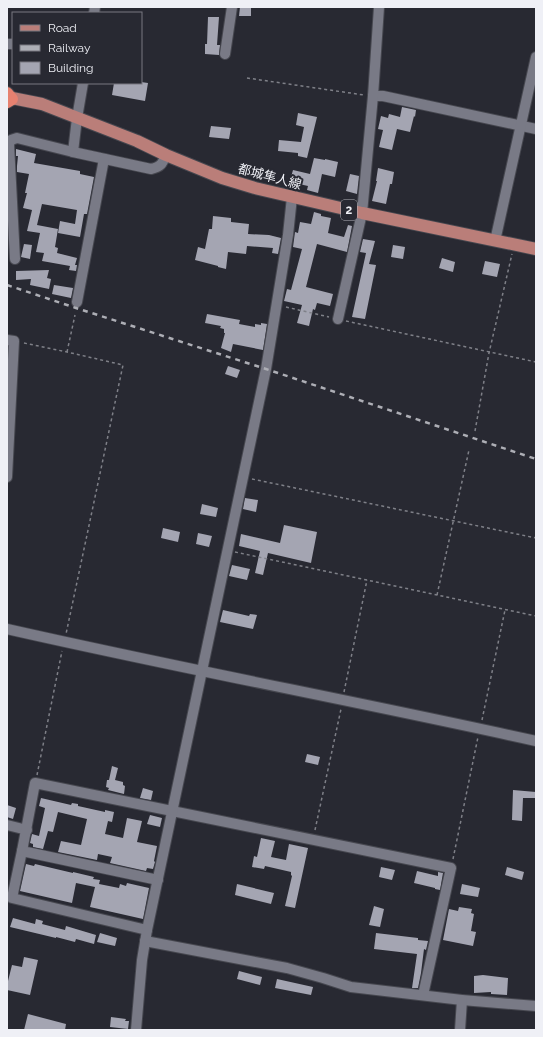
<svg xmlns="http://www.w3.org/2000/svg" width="543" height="1037" viewBox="0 0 543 1037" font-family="Raleway,'Noto Sans JP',sans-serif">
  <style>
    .building { fill: #a4a5b2 }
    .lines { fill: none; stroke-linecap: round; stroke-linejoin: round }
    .minor-casing { stroke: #46474f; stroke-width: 12 }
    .major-casing { stroke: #46474f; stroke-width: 14 }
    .highway-casing { stroke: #46474f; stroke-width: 14 }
    .path { stroke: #7f8088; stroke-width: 1.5; stroke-dasharray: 3 3; stroke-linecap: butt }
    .minor { stroke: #797a86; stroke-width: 10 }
    .major { stroke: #ba7e79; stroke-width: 12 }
    .highway { stroke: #e68170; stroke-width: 12 }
    .rail { stroke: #adaeb5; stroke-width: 2.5; stroke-dasharray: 5 5; stroke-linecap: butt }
    .labels { text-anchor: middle; stroke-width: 4; stroke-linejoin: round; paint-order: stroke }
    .shield { fill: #282932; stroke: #b3b4bb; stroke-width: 1 }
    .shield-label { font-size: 12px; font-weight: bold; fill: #eff0f6 }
    .street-label { font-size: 13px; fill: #eff0f6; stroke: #282932 }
  </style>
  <rect width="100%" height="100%" fill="#282932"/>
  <g class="building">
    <polygon points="240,7 251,8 251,16 239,16"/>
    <polygon points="208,17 219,17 217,45 220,45 219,55 205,54 205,44 207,44"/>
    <polygon points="141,82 148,83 145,101 112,95 114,83 141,83"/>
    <polygon points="402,107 416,110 415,117 414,116 410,132 397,129 392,150 379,147 383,130 378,129 381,116 388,118 389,114 400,117"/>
    <polygon points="298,113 317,117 307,158 298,156 298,153 278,151 279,140 301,142 304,127 296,125"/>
    <polygon points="211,126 231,128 229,139 209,137"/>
    <polygon points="16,149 36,154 34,163 80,171 80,174 94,177 87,214 84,214 80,237 58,233 60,221 75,224 77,210 42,204 37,225 58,229 55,247 58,248 57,253 77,258 75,265 77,265 76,271 69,270 70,266 42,261 44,253 36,252 40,233 27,231 32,210 23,208 27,193 25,193 29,174 17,172 17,166 18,156 16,156"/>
    <polygon points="314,158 325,160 325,159 338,162 335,177 322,174 318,193 307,190 308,186 299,184 300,179 291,177 293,170 310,174"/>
    <polygon points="378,168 394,172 392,184 390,184 386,204 372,201 377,181 376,181"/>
    <polygon points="350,174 359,176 357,194 346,191"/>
    <polygon points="314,212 321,214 321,216 331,218 328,233 344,237 348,225 352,226 347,252 317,244 306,287 333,294 330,306 317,303 315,310 313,309 309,326 297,323 302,305 284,301 287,289 291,290 302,249 293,247 295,232 298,233 300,222 311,224"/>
    <polygon points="213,216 231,218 231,222 249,224 248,234 269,235 281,238 278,254 272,253 273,248 247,246 246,254 228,252 226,269 218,267 218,266 195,260 198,247 205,249 209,229 212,229"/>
    <polygon points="363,239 375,241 369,264 376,265 365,319 352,317 366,253 360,252"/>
    <polygon points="24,244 32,245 30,259 21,257"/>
    <polygon points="393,245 405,247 403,259 391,257"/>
    <polygon points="442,258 455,262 453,272 439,268"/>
    <polygon points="485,261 500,264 497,277 482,274"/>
    <polygon points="49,270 47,278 51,279 49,289 30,285 31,279 16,280 16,271"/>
    <polygon points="54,285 73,288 71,298 52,294"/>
    <polygon points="207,314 240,320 239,324 255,327 255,324 261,325 261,323 267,324 263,350 233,344 231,352 221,348 225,333 224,333 224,329 220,328 221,326 205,323"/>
    <polygon points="228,366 240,370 237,378 225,374"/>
    <polygon points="245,498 258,500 256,512 243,509"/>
    <polygon points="202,504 218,508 216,517 200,514"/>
    <polygon points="284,525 317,532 311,563 268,553 263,575 255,573 260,551 239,546 241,534 280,543"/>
    <polygon points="163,528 180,532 178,542 161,538"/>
    <polygon points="198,533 212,536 209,547 196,544"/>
    <polygon points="232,565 250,569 247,580 229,576"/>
    <polygon points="223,610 249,616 250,614 257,615 253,629 220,622"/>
    <polygon points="307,754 320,757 318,765 305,762"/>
    <polygon points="112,766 118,768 115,780 123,782 123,785 125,786 124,794 108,790 109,788 106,787 107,780 109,780"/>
    <polygon points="143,788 153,791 151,800 140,798"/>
    <polygon points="513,790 536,792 536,798 523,798 522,821 512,820"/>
    <polygon points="41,798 71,805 72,803 78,804 78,806 105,812 105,810 114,812 112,822 108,821 105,834 123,838 127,818 142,821 137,842 157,846 154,861 155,862 153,869 147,868 146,871 110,863 112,857 98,854 97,860 58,852 61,841 81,845 87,819 58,812 53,832 48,831 43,849 33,847 33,844 30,843 32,834 39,836 45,808 39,806"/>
    <polygon points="7,805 16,808 13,819 7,817"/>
    <polygon points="150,815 162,818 160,827 147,824"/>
    <polygon points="261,838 275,841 271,857 286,860 289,844 308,848 295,908 285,906 292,876 291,875 291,872 265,866 264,869 252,867 254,856 257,857"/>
    <polygon points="26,864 34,866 35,864 73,873 73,872 94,877 93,879 100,880 99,884 119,888 120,884 126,886 127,883 149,888 143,919 90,907 95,887 76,883 72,903 20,891"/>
    <polygon points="381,867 395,870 392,880 379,877"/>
    <polygon points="507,867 524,872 522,880 505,875"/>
    <polygon points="417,871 438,876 438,872 443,873 440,890 435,889 435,888 414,883"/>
    <polygon points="237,884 274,893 271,904 235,895"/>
    <polygon points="462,884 480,888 478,897 460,894"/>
    <polygon points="374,906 384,909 380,927 369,925"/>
    <polygon points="459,907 472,909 471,913 474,914 471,931 476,932 473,946 443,940 449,909 458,911"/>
    <polygon points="13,918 35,924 36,919 43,921 42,924 65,930 66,926 96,935 94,944 76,939 75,942 56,937 56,938 10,927"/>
    <polygon points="100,933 117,938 115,946 97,942"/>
    <polygon points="376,933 418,938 418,940 428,941 426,950 424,949 421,973 418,988 412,988 417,954 374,949"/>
    <polygon points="24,957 38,960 30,995 7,990 7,985 12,965 22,967"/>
    <polygon points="239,971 262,977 260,985 237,979"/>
    <polygon points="483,975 508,978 507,995 491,994 491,992 474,993 474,976"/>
    <polygon points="277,979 313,987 311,995 275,988"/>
    <polygon points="28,1014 66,1024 65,1030 24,1030"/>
    <polygon points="111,1017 126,1019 125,1021 129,1021 128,1029 110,1027"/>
  </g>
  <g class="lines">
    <defs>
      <g id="minor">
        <polyline points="94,13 95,7"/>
        <polyline points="7,44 13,44"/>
        <polyline points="225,54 232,7"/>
        <path d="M83,83l-6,35 -4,34 78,17c10,-2 11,-5 15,-14"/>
        <polyline points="373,96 383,96 536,129"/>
        <polyline points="495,241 536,57"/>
        <polyline points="15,259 9,144 11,140 17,138 73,152"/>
        <polyline points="77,302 104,159"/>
        <polyline points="338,319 362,213 373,96 379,7"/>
        <polyline points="7,340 14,341 7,477"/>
        <path d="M7,629c176,40 353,73 529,112"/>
        <polyline points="7,825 27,830"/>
        <polyline points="22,851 12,898 147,930"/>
        <polyline points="158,880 22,851 35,783 451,868 423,995"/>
        <polyline points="145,941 287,968 323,978 351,987 462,1000 536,1006"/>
        <polyline points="136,1030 142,960 147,930 266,369 288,235 292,197"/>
        <polyline points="460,1030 462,1000"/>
      </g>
      <polyline id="major" points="7,97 42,104 137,141 166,155 222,178 255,188 362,213 536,249"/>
      <polyline id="highway" points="7,93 12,99 7,102"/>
    </defs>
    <use href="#minor" class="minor-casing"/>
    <use href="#major" class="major-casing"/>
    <use href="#highway" class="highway-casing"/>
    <g class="path">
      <polyline points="247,78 364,95"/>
      <polyline points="286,307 329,317"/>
      <polyline points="346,321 536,362"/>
      <polyline points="24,343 67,352 123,365 66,634"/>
      <polyline points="67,352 75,315"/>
      <polyline points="475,431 489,353 512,254"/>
      <polyline points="252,479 536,538"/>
      <polyline points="235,552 536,616"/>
      <polyline points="437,595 469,450"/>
      <polyline points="344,692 367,580"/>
      <polyline points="482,720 505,610"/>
      <polyline points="37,775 62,651"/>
      <polyline points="315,830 341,709"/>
      <polyline points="453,859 478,737"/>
    </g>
    <use href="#minor" class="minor"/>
    <use href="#major" class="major"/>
    <use href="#highway" class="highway"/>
    <polyline class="rail" points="7,285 76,308 266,369 536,459"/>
  </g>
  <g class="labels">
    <rect class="shield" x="341" y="200" width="16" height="20" rx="3"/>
    <g class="shield-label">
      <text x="349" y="214">2</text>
    </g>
    <g class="street-label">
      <text transform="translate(270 176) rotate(15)" y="5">都城隼人線</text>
    </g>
  </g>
  <rect width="543" height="1037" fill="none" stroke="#eff0f6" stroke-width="16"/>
  <rect x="12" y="12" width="130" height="72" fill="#282932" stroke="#787980"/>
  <rect x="20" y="25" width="20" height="6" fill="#ba7e79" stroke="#787980"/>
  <text x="48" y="32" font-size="12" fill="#eff0f6">Road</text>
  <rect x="20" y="45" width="20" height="6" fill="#adaeb5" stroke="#787980"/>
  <text x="48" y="52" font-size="12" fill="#eff0f6">Railway</text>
  <rect x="20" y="62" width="20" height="12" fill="#a4a5b2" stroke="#787980"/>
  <text x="48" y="72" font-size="12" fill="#eff0f6">Building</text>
</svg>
